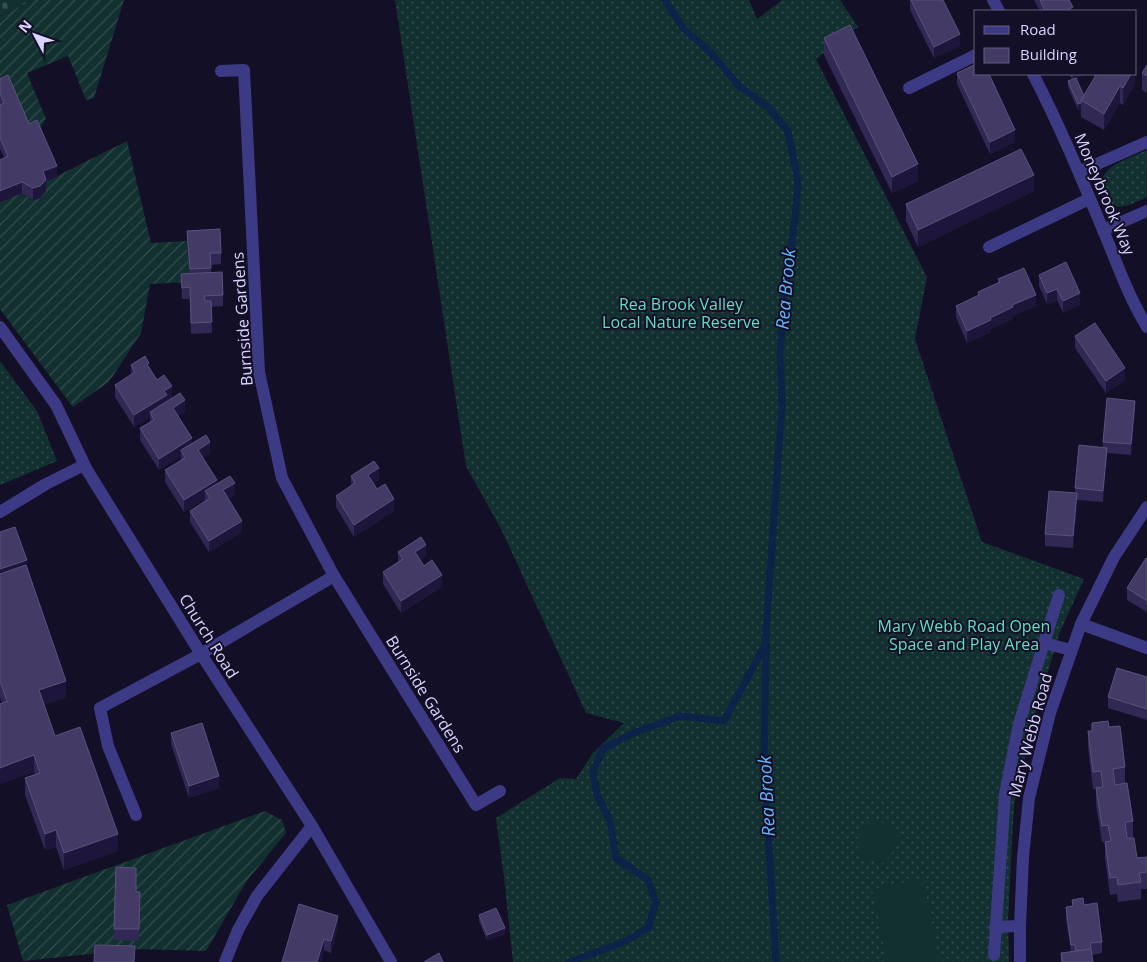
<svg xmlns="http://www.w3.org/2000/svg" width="1147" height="962" viewBox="0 0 1147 962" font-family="'Open Sans',sans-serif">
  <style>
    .grass { fill: url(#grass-dots) }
    .cemetery { fill: url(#cemetery-stones) }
    .garden { fill: url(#garden-furrows) }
    .pitch { fill: #12302f }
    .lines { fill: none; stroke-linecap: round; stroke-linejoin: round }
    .stream { stroke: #0c2248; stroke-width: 7 }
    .lane { stroke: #3d3a85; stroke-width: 12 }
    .street { stroke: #3d3a85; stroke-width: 12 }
    .wall { fill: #312854 }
    .shaded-wall { fill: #1d163a }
    .building { fill: #433a66; stroke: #5a527e }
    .labels { text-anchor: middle; stroke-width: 4; stroke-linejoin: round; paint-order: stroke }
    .street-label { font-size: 16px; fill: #d9d4ff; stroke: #130f26 }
    .park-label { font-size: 16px; fill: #5fe0c0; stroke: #130f26 }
    .water-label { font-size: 18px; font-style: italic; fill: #62b6ff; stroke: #130f26 }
  </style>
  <defs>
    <pattern id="grass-dots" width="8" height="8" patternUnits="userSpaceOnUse" patternTransform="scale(1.25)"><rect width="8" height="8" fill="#12302f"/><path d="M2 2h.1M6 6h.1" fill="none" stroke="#344d4e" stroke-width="1.8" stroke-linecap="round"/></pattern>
    <pattern id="cemetery-stones" width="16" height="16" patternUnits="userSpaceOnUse" patternTransform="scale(1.25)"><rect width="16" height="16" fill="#12302f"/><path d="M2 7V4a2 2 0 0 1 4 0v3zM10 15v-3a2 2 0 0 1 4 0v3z" fill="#344d4e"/></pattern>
    <pattern id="garden-furrows" width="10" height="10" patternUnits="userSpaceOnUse" patternTransform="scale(1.25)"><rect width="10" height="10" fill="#12302f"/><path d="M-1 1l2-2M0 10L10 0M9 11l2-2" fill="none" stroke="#344d4e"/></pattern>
  </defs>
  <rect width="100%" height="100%" fill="#130f26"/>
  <g class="grass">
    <polygon points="395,0 749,0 757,19 782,0 840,0 858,27 816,59 927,277 915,339 982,542 1084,579 1059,634 1034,719 1014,805 1008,921 1009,962 513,962 504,877 496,818 560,778 576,779 593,753 624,723 586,713 502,531 466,466"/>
    <path d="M1147,150v47c-7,3 -15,8 -22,9 -22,4 -33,-20 -17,-36 8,-8 28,-15 39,-20z"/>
    <polygon points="0,361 37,411 57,461 0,485"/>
  </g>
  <polygon class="cemetery" points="0,0 33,0 0,16"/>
  <g class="garden">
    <polygon points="33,0 124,0 94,98 86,100 68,56 27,73 46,119 37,132 27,136 0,90 0,16"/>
    <polygon points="127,141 151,243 187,241 190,280 189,282 150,284 141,333 109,382 73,407 0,309 0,202 22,193 33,200 40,198 43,183"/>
    <polygon points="265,811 282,820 286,833 246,882 206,951 139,949 23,961 7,905"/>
  </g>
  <g class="pitch">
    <polygon points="871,819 888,824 900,838 895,849 884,863 867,860 858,849 858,833"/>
    <polygon points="923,879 939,959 925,962 887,962 872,889"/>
  </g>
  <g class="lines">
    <g class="stream">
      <polyline points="766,645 764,766 776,962"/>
      <polyline points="570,962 626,941 648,928 656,902 648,880 616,858 610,821 597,795 593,771 603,749 631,734 680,716 724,721 765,645 782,404 780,354 785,288 795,220 798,180 788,132 769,108 739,86 711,53 683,28 665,0"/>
    </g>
    <g class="lane">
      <polyline points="0,512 46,484 84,465"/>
      <polyline points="1044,643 1059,595"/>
      <polyline points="136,815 108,746 100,708 201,654"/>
      <polyline points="995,927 1020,926"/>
      <polyline points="994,955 1005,794 1019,724 1044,643 1071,650"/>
    </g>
    <g class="street">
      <polyline points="993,0 999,11"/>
      <polyline points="221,71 244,70 259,372 282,478 334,576 476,805 500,791"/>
      <path d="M1033,74c26,50 48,103 70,156 14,33 25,66 44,97"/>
      <polyline points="909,88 976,55"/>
      <polyline points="1079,172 1147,142"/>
      <polyline points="1103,230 1147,211"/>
      <polyline points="989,247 1089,199"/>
      <polyline points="0,327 56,405 87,470 201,654 312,826 391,962"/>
      <polyline points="1081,624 1147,648"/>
      <polyline points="201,654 334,576"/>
      <polyline points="225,962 238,930 257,896 312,826"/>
      <polyline points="1020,962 1020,926 1023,857 1029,798 1050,713 1081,624 1114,557 1147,507"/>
    </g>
  </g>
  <g class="wall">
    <polygon points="910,0 943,0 960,46 934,58 910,10"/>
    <polygon points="1034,0 1069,0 1073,11 1040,11"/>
    <polygon points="824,38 918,181 892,193 824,55"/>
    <polygon points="1147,65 1147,93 1142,90 1142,73"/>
    <polygon points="957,73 1015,142 990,154 957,84"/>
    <polygon points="1069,74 1085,74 1076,79 1084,96 1094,80 1094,74 1135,74 1135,84 1123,105 1120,103 1104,130 1081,117 1081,109 1078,110 1068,87 1068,81 1072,79"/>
    <polygon points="0,79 29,124 57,177 46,181 46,191 40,198 33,200 22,193 0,149"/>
    <polygon points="1034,191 918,247 906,221 906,204"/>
    <polygon points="187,231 221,253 221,264 211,265 211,273 223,295 223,306 211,307 212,333 191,334 190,299 182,299 181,274 189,274"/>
    <polygon points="1039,275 1080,305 1063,313 1057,300 1047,304 1039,286"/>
    <polygon points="998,279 1036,306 1013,316 1013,319 991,329 991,332 967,343 956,317 956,306 978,296 978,292 998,283"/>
    <polygon points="1075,336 1125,380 1106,393 1075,348"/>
    <polygon points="131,365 149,368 157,380 172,398 167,401 167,402 185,412 178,416 192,444 210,454 203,458 217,484 235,494 228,499 242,532 209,552 190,522 190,511 205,501 205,499 184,512 165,482 165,470 181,461 181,456 159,470 140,440 140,428 150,422 150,417 134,427 115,397 115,385 131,375"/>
    <polygon points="1135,412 1131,455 1107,453 1103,502 1077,500 1073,548 1045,546 1045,534 1075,493 1075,488 1103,447 1103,442"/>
    <polygon points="351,476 379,480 373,483 394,511 354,537 336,507 336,496 351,486"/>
    <polygon points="0,532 27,567 66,697 44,705 55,736 118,851 64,870 56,847 45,850 25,795 25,778 35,774 34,772 0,784 0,704 2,703 0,697"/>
    <polygon points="398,552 426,556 420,560 424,566 442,587 401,613 383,584 383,572 398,562"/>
    <polygon points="1147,559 1147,612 1127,600 1127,588"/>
    <polygon points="1147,677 1147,720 1108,708 1108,697"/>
    <polygon points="1092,723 1109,727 1125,767 1125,783 1133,821 1133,837 1137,858 1147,857 1147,889 1141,889 1141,899 1118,902 1117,894 1110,895 1105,858 1105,842 1102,842 1096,805 1096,788 1101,788 1093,789 1088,748 1088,731 1092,731"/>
    <polygon points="171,733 219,788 189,798 171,744"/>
    <polygon points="116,867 136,892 140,892 139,941 114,940"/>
    <polygon points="1072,900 1084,905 1102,942 1102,953 1092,955 1093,962 1061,962 1061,953 1071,952 1066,919 1066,907 1072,907"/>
    <polygon points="479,915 505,934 487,940 479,921"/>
    <polygon points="338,927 331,953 324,950 321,962 282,962"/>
  </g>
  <g class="shaded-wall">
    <polygon points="1073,7 1073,11 1065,11"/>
    <polygon points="960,34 960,46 934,58 934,47"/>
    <polygon points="1073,74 1085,74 1073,80"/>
    <polygon points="1131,74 1135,74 1135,84 1123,105 1123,88"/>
    <polygon points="1120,86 1120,103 1104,130 1104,114"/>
    <polygon points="1081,103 1081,109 1078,110 1078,104"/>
    <polygon points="1015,130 1015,142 990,154 990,142"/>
    <polygon points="918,164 918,181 892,193 892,177"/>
    <polygon points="57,166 57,177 46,181 46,191 40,198 33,200 33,188 43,171"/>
    <polygon points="1034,175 1034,191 918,247 918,230"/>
    <polygon points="22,182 22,193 0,202 0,191"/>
    <polygon points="1057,289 1057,300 1047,304 1047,293"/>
    <polygon points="1080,293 1080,305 1063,313 1063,301"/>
    <polygon points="1036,295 1036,306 1013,316 1013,319 991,329 991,332 967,343 967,331 1012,305"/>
    <polygon points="1125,368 1125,380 1106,393 1106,381"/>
    <polygon points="172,386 172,398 167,401 167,406 150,412 150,417 134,427 134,415 164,391"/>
    <polygon points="185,400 185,412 173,419 173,408"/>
    <polygon points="1135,401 1135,412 1131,455 1131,444"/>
    <polygon points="192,438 192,450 181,450 181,456 159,470 159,459"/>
    <polygon points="210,442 210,454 198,461 198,450"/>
    <polygon points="1107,448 1107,459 1103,502 1103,491"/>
    <polygon points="379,468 379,480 368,487 368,475"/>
    <polygon points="217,480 217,491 205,491 205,499 184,512 184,500"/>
    <polygon points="235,483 235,494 223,502 223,490"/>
    <polygon points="1077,493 1077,505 1073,548 1073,536"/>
    <polygon points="394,499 394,511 354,537 354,525"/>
    <polygon points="242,521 242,532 209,552 209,541"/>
    <polygon points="426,545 426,556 415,563 415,552"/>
    <polygon points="27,560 27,572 0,581 0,569"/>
    <polygon points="442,575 442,587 401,613 401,601"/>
    <polygon points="66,681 66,697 39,707 39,690"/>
    <polygon points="34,755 34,772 0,784 0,768"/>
    <polygon points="219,776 219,788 189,798 189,786"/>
    <polygon points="56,830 56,847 45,850 45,834"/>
    <polygon points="118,834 118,851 64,870 64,853"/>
    <polygon points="338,916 338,927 331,953 331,941"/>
    <polygon points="505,928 505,934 487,940 487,935"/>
    <polygon points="324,939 324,950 321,962 317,962"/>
  </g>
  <g class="building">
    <polygon points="911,0 943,0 960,34 934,47"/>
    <polygon points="1040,0 1069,0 1073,7 1065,11 1045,11"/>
    <polygon points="850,25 918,164 892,177 824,38"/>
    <polygon points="976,64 976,74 989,74 1015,130 990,142 957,73"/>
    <polygon points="1147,65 1147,76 1142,73"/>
    <polygon points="1094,74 1131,74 1123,88 1120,86 1104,114 1081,100 1096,75"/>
    <polygon points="8,75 29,124 37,120 57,166 43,171 46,180 40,186 33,188 22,182 0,191 0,160 8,156 0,138 0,105 4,103 0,93 0,79"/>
    <polygon points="1076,78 1084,96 1081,100 1081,103 1078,104 1068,81"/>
    <polygon points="1021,149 1034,175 918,230 906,204"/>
    <polygon points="220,229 221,253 210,253 211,268 190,269 187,231"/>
    <polygon points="1066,262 1080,293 1063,301 1057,289 1047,293 1039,275"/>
    <polygon points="1024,268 1036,295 1012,305 1013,307 990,318 991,320 967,331 956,306 979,295 978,292 1000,282 998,279"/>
    <polygon points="222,272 223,295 204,296 205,301 211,301 212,322 191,323 190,287 182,288 181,274"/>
    <polygon points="1095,323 1125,368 1106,381 1075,336"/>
    <polygon points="145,356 149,363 147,364 157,380 164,375 172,386 164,391 167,395 134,415 115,385 135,372 131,365"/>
    <polygon points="180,393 185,400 173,408 192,438 159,459 140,428 154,420 150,412"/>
    <polygon points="1107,398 1135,401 1131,444 1103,442"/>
    <polygon points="206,435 210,442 198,450 217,480 184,500 165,470 185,458 181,450"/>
    <polygon points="1079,445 1107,448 1103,491 1075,488"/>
    <polygon points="374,461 379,468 368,475 377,489 385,484 394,499 354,525 336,496 355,483 351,476"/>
    <polygon points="230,476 235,483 223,490 242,521 209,541 190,511 210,498 205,491"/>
    <polygon points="1049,491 1077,493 1073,536 1045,534"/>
    <polygon points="15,527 27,560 0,569 0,532"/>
    <polygon points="421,537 426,545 415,552 424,566 432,560 442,575 401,601 383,572 403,559 398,552"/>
    <polygon points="1146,558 1147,559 1147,601 1127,588"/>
    <polygon points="26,565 66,681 39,690 55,736 80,727 118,834 64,853 56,830 45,834 25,778 40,773 34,755 0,768 0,704 7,701 0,681 0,574"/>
    <polygon points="1117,668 1147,677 1147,709 1108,697"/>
    <polygon points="1108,721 1109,727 1120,726 1125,767 1113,769 1115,785 1127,783 1133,821 1125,822 1127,838 1134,838 1137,858 1147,857 1147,872 1139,873 1141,882 1118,885 1117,877 1110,878 1105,842 1111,841 1108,825 1102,826 1096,788 1103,787 1101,771 1093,772 1088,731 1092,731 1092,723"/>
    <polygon points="202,723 219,776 189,786 171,733"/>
    <polygon points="116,867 136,868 136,892 140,892 139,929 114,929"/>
    <polygon points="1083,898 1084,905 1097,903 1102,942 1090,943 1091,949 1076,951 1075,945 1071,945 1066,907 1073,906 1072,900"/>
    <polygon points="299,904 338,916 331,941 324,939 317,962 282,962"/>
    <polygon points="496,908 505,928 487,935 479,915"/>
    <polygon points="95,945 135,946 134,962 94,962"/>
    <polygon points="1091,949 1093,962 1062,962 1061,953"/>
    <polygon points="439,953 443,962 424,962"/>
  </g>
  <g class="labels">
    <g class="street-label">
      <text transform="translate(1105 194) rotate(67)" y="6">Moneybrook Way</text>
      <text transform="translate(242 319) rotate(-94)" y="6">Burnside Gardens</text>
      <text transform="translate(209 636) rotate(58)" y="6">Church Road</text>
      <text transform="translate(426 694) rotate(58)" y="6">Burnside Gardens</text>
      <text transform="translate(1030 735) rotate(-75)" y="6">Mary Webb Road</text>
    </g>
    <g class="park-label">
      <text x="681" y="310">Rea Brook Valley<tspan x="681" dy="18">Local Nature Reserve</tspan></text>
      <text x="964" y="632">Mary Webb Road Open<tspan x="964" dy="18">Space and Play Area</tspan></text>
    </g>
    <g class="water-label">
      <text transform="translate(786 289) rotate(-85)" y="6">Rea Brook</text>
      <text transform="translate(767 796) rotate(-93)" y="6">Rea Brook</text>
    </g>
  </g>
  <rect x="974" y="10" width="162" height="65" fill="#130f26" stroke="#625e7d"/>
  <rect x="984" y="26" width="25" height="8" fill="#3d3a85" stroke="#625e7d"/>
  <text x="1020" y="35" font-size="15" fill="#d9d4ff">Road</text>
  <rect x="984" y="48" width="25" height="15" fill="#433a66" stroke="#625e7d"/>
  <text x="1020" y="60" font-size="15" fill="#d9d4ff">Building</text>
  <g transform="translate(35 35) rotate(311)" stroke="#130f26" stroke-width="4" paint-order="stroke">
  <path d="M0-4L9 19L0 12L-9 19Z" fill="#d9d4ff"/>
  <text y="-8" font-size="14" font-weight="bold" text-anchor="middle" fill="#d9d4ff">N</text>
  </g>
</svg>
